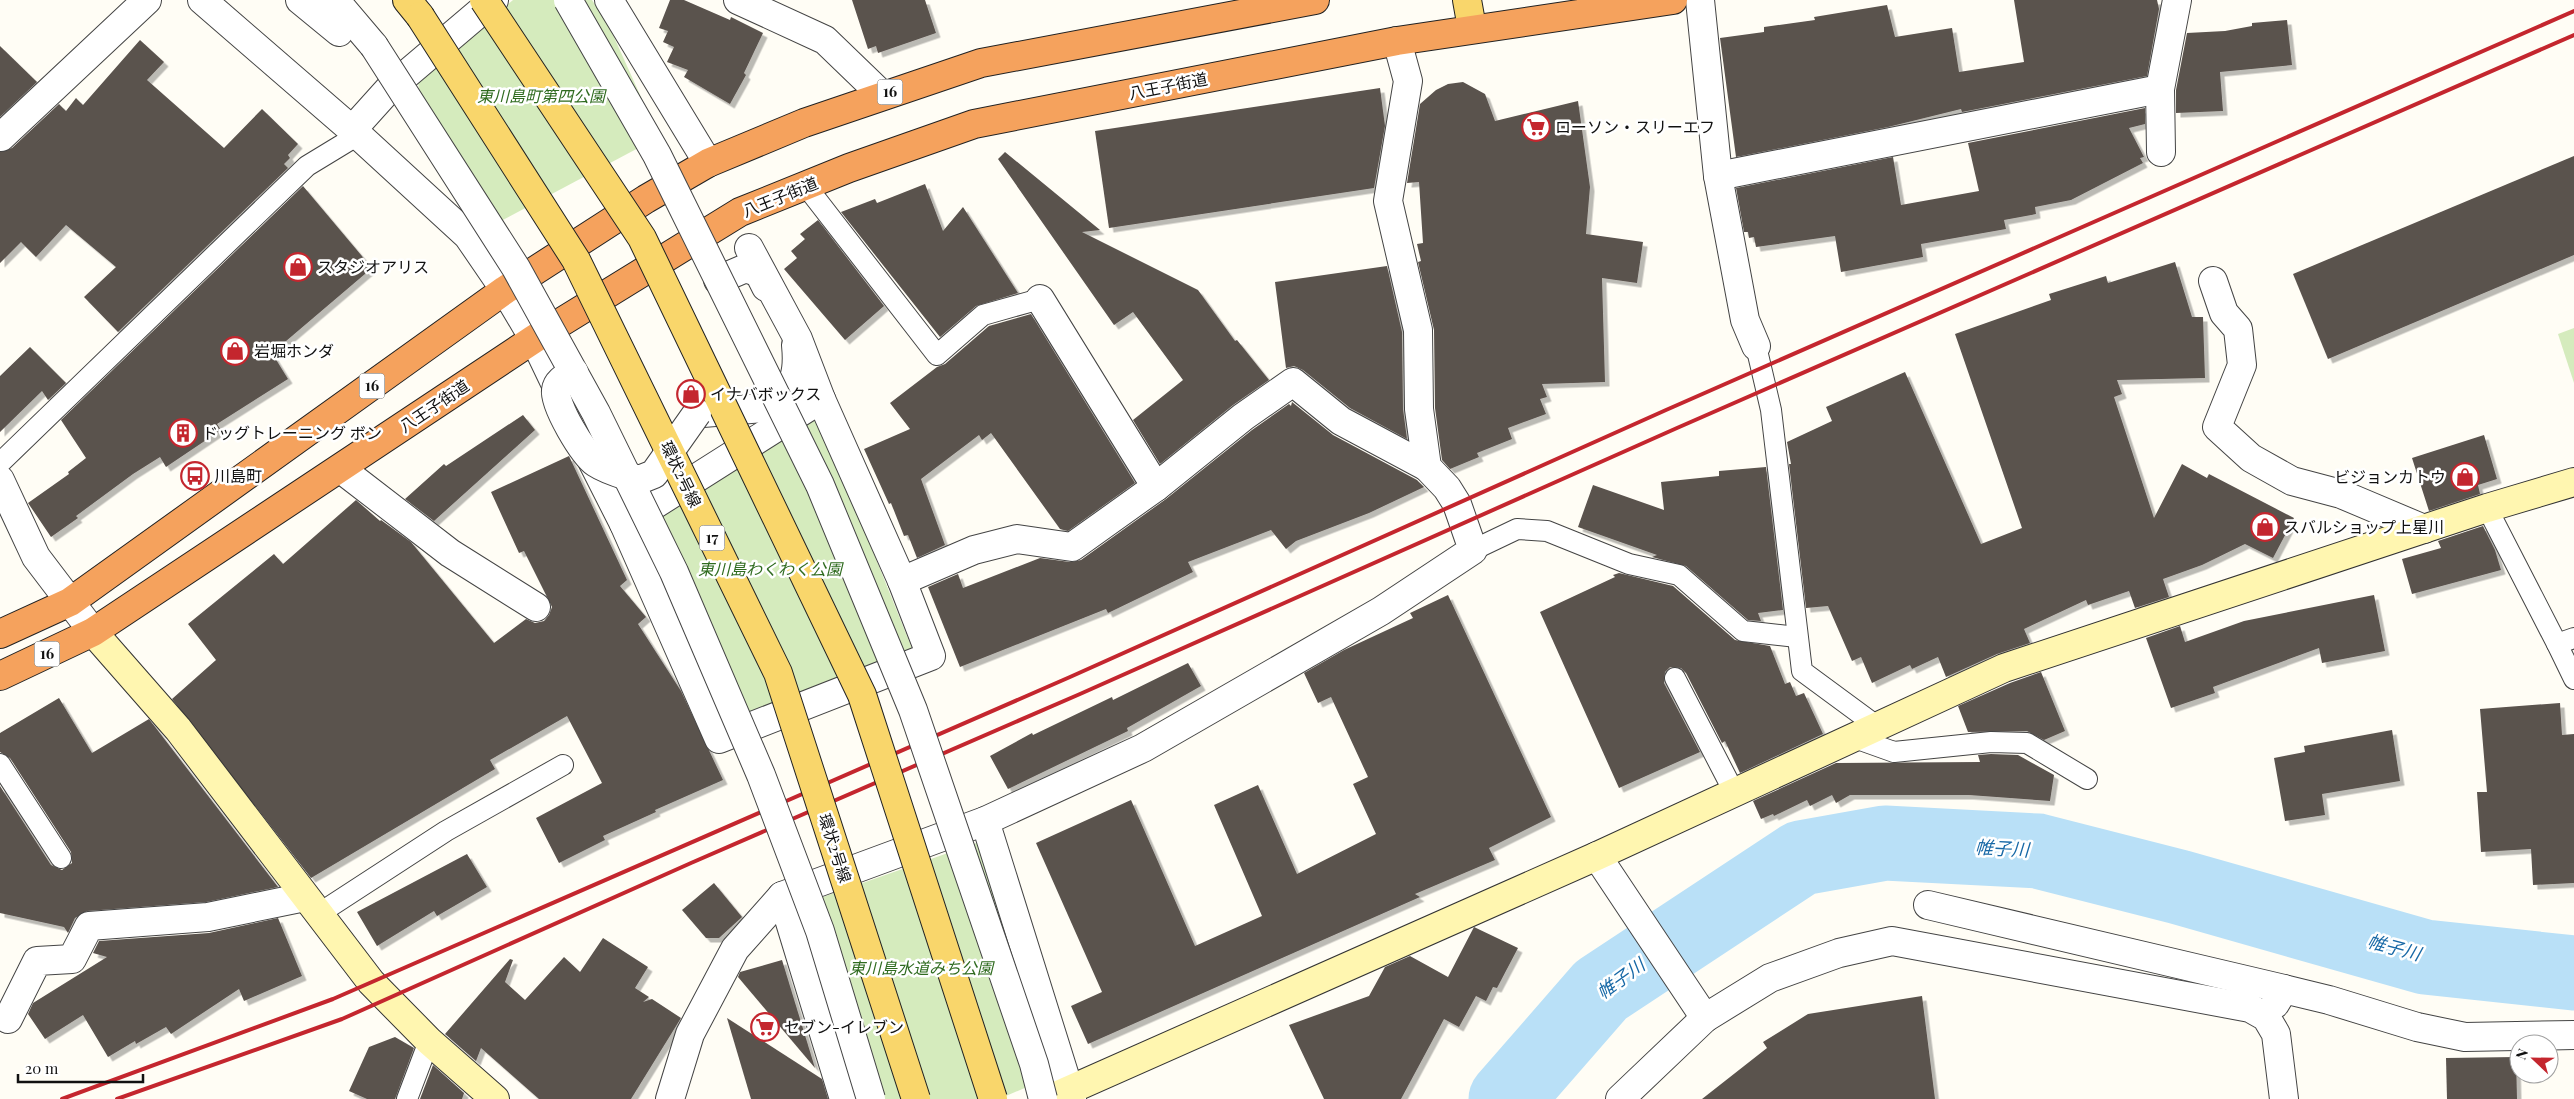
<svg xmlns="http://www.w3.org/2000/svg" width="2574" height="1099" viewBox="0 0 2574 1099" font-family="'Playfair Display','Noto Sans JP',serif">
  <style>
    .green { fill: #d5ebbd }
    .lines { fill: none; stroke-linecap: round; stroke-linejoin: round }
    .river { stroke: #b9e0f7; stroke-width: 75 }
    .building { fill: #5a524d; filter: url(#shadow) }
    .lane-casing { stroke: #444; stroke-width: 22 }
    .street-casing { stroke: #444; stroke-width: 30 }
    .secondary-casing { stroke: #333; stroke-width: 30 }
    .primary-casing { stroke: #222; stroke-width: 30 }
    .highway-casing { stroke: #222; stroke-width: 30 }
    .lane { stroke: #fff; stroke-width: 20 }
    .street { stroke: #fff; stroke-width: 28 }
    .secondary { stroke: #fff6b0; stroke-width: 28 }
    .primary { stroke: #f9d66b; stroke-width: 28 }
    .highway { stroke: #f5a25d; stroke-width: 28 }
    .rail { stroke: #c4262e; stroke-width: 4 }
    .street-bridge-casing { stroke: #444; stroke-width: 30; stroke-linecap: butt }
    .primary-bridge-casing { stroke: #222; stroke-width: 30; stroke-linecap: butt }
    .street-bridge { stroke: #fff; stroke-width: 28 }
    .primary-bridge { stroke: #f9d66b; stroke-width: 28 }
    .labels { text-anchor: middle; stroke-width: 5; stroke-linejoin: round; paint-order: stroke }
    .shield { fill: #fff; stroke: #585858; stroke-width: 1 }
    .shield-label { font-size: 15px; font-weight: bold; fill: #111 }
    .street-label { font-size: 16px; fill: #111; stroke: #fff }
    .park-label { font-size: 16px; font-style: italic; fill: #2f6b1f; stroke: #fff }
    .poi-label { font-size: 16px; fill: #111; stroke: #fff; text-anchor: start }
    .water-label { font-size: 18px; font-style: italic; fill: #1768a6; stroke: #fff }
  </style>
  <defs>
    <filter id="shadow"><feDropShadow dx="4.5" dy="4.5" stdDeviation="0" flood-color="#0004"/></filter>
  </defs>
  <rect width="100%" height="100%" fill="#fffdf5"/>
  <g class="green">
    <polygon points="513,0 592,0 609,26 659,137 499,222 421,107 418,82"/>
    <polygon points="2574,328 2574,383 2558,334"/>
    <polygon points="819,417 913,651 727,724 640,526"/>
    <polygon points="982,841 1055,1075 999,1099 863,1099 800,905"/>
  </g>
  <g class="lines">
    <polyline class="river" points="1506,1099 1601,990 1801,858 1885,843 2038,851 2179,887 2425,957 2574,973"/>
  </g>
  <g class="building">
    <polygon points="670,0 684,0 730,20 731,17 763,33 744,73 746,75 730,104 684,77 688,70 667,62 674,47 663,42 668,31 659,28"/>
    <polygon points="852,0 925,0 936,33 878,53 876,46 868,49"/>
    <polygon points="2014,0 2157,0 2159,9 2147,76 1962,112 1961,109 1888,127 1736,157 1720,38 1764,32 1764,27 1815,20 1814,17 1887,5 1895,37 1952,28 1959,72 2024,62"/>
    <polygon points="2287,20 2292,65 2220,72 2223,111 2176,113 2176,90 2187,33 2225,31 2252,26 2252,23"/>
    <polygon points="140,40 164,62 147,80 224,148 262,109 298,144 288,155 290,158 284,164 288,168 118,332 84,297 116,267 66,225 36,257 21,242 0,263 0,152 12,148 59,104 66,111 76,98 83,105"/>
    <polygon points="0,46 37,82 0,117"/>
    <polygon points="1463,82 1485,94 1495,121 1578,101 1590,187 1586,234 1643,242 1637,283 1602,278 1605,382 1542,384 1547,397 1540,399 1546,414 1508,428 1512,439 1477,453 1479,457 1450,469 1442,460 1435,408 1434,330 1418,262 1421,261 1417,244 1423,243 1419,182 1407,183 1420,104 1436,90 1448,84"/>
    <polygon points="1380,88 1385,126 1374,188 1109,228 1095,131"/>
    <polygon points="2145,108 2145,124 2129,128 2144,157 2140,158 2143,163 2071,200 2035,207 2036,214 2004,220 2006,229 1921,244 1923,257 1841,272 1835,236 1756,247 1754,237 1749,238 1748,232 1744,232 1736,188 1893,157 1901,205 1979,191 1968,143"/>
    <polygon points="1005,152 1100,230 1082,232 1198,290 1235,341 1237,340 1269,380 1233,405 1160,464 1133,420 1183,380 1133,312 1114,325 998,159"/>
    <polygon points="2574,156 2574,255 2328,359 2293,274"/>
    <polygon points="925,184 943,231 963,207 1018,293 976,306 940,337 841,212 875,199 877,203"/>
    <polygon points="303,186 372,268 272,353 288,379 217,424 221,430 166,467 160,457 133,474 76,516 78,518 51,537 28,503 69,474 68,472 86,458 61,420"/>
    <polygon points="818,220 884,306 845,340 784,269 797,258 791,251 805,239 800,234"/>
    <polygon points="2175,262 2192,317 2203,317 2205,378 2117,380 2122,394 2114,397 2154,518 2182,464 2207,478 2209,474 2294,518 2273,558 2245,544 2202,565 2163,579 2169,597 2135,608 2129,591 2088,605 2086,600 2024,629 2030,643 1997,654 1946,677 1938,657 1912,669 1910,665 1872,683 1861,657 1852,661 1828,606 1806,608 1789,464 1791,464 1787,442 1832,421 1826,407 1905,372 1981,544 2022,528 1955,334 2051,300 2049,294 2106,276 2108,283"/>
    <polygon points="1387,266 1402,332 1403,409 1407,439 1350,408 1303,370 1294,366 1286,368 1275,282"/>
    <polygon points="1031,314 1135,483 1068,531 1060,529 991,433 982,440 979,435 921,479 945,545 917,558 908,535 904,536 891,503 889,504 864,449 910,429 890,403 937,367 945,364 989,326"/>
    <polygon points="30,347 66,383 48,400 42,391 0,432 0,376"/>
    <polygon points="1292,402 1333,435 1417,480 1424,487 1369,513 1296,541 1286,549 1271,530 1188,562 1193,572 1108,613 1106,609 960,667 928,587 958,574 963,588 1040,558 1070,562 1081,560 1166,499 1252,430 1289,404 1291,406"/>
    <polygon points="523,415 535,430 434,521 405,499 444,464 446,466"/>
    <polygon points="2484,435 2497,479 2478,485 2480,494 2429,511 2412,458"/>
    <polygon points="569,456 627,580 620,586 646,617 638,624 681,691 723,780 655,810 656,812 603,836 605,840 559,863 536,818 602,783 567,716 490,760 495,769 311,878 172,699 216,660 188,624 274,554 283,564 356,500 380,521 381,520 411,542 494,643 526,619 535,623 544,621 549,615 552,607 524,551 519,553 491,492"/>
    <polygon points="1766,467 1783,610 1758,613 1761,621 1748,620 1686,566 1652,557 1657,555 1578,527 1593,485 1664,510 1661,482 1719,476 1719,471"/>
    <polygon points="2483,526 2495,550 2501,570 2412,594 2402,559 2441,548 2438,541"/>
    <polygon points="1619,573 1673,586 1735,640 1770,646 1785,684 1790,682 1796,696 1804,693 1823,734 1740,773 1725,741 1722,743 1686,673 1681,668 1670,667 1665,672 1664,683 1700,752 1619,788 1540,612 1615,577 1613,575"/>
    <polygon points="1448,595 1551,817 1489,848 1495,860 1415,894 1420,897 1088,1044 1071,1006 1102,992 1036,843 1131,800 1195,946 1262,916 1214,805 1258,785 1297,874 1376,834 1353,784 1368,777 1331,697 1318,703 1304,673 1344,650 1413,618 1410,613"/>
    <polygon points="2374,595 2385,651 2322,663 2319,648 2213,687 2215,693 2171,708 2146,638 2180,626 2185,642 2244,621"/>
    <polygon points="1188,663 1201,686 1127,728 1128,731 1008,789 990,756 1032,733 1033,735 1112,697 1113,700"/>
    <polygon points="2041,672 2065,731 2044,740 2027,731 1968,732 1958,706 2010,683"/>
    <polygon points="59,698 92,753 149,719 278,887 206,902 87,911 75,918 68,933 64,927 0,913 0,786 51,865 62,870 72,863 71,852 10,758 0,752 0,733"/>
    <polygon points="2560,703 2562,735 2574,734 2574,883 2533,885 2531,849 2481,852 2477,792 2487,792 2480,709"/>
    <polygon points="2392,730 2400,781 2322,794 2325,815 2285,821 2274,758 2305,752 2304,746"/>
    <polygon points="1991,754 2018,755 2054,775 2050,801 1969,795 1850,795 1836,803 1832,795 1810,806 1807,800 1774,816 1773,814 1761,819 1753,801 1836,763 1980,762 1978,755"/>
    <polygon points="467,854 487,887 437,916 434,911 377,946 357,912"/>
    <polygon points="714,883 742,917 719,938 706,938 682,910"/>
    <polygon points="278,918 302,976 244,1001 239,989 171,1034 166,1027 136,1044 135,1041 108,1057 83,1015 45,1039 28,1014 33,1003 107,957 93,953 99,941 209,933"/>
    <polygon points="1474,927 1518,948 1497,988 1493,987 1486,1001 1476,996 1459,1027 1444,1019 1401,1099 1324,1099 1289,1025 1369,996 1385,967 1410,956 1448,977"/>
    <polygon points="603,938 648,967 635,988 649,997 643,1002 652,999 681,1018 631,1099 539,1099 481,1048 476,1061 445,1034 510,959 513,960 505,982 525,1000 564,957 580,972"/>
    <polygon points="782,960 815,1068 738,977 740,972"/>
    <polygon points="1922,996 1935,1099 1702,1099 1767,1048 1763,1042 1808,1014"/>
    <polygon points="727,1018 822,1079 828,1099 751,1099"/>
    <polygon points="395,1037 414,1048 395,1099 367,1099 349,1091 369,1047"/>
    <polygon points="2516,1057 2517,1099 2447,1099 2446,1058"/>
    <polygon points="433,1065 464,1093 462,1099 420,1099"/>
  </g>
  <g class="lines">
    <defs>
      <g id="lane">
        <polyline points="806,186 937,355 983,315 1040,299"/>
        <polyline points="1756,346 1771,410 1802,671 1878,727"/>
        <polyline points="0,463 307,166 358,135"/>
        <polyline points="2487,508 2557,644 2574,638"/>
        <polyline points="1473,550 1517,529 1547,531 1629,564 1679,575 1743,631 1797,637"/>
        <polyline points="2557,644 2574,679"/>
        <polyline points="1675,678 1734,792"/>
        <polyline points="1852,737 1894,752 1991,742 2027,743 2087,779"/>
        <polyline points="0,764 61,858"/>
        <polyline points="320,913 446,831 563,765"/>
        <polyline points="407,1099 429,1041"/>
      </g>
      <g id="street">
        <polyline points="202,0 358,135 468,236 505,290 534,339 566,406"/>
        <polyline points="300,0 339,32"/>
        <polyline points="335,0 374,46"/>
        <polyline points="609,0 708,163"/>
        <polyline points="738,0 825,40 882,95"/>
        <polyline points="1700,0 1718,176 1745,320 1756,346"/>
        <polyline points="352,130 388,90 494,0"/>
        <polyline points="1,137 147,0"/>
        <polyline points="2161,152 2160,89 2177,0"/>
        <polyline points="1718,176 2160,89"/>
        <polyline points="749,248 798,339 821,399 902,581"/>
        <polyline points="718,280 746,268 759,273 766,287"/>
        <polyline points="2213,281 2224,313 2238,329 2242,365 2217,427 2251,458 2292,481 2341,494 2424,529"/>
        <polyline points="1040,299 1156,487"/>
        <path d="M703,413l72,-6c19,-23 24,-32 21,-62"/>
        <polyline points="586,449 624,524 719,739 931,656 902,581 974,550 1017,539 1072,547 1156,487 1243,417 1293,382 1341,421 1427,467"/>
        <polyline points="341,469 450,553 536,607"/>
        <polyline points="0,480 36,557 93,632"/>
        <polyline points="624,524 821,399"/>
        <polyline points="985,821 1072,1099"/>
        <polyline points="1597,856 1705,1018"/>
        <polyline points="782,896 844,1099"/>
        <polyline points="1928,905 2284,989"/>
        <polyline points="2275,1004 2284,989 2329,1000 2417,1027 2465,1037 2574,1035"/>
        <polyline points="8,1019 37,961 72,959 89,926 208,917 305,897"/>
        <polyline points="670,1099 690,1034 735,949 782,896 985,821 1143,748 1381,611 1473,550 1457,504 1447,488 1427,467 1419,409 1418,330 1388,201 1408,81 1397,41"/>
        <polyline points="1620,1099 1705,1018 1770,978 1839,953 1892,941 2250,1008 2266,1017 2276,1034 2284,1099"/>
      </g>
      <g id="secondary">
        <polyline points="93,632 178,729 371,982 429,1041 495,1099"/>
        <polyline points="1049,1099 1597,856 2004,668 2487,508 2574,482"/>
      </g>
      <g id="primary">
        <polyline points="407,0 420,16"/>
        <polyline points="1467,0 1472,28"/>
      </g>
      <g id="highway">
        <polyline points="0,634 70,602 505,290 646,199 708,163 804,123 981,63 1315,0"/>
        <polyline points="0,676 93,632 534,339 740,212 849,168 974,124 1397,41 1673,0"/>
      </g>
    </defs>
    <use href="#lane" class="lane-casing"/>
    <use href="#street" class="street-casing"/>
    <use href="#secondary" class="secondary-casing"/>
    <use href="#primary" class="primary-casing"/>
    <use href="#highway" class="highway-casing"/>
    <use href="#lane" class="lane"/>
    <use href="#street" class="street"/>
    <use href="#secondary" class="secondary"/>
    <use href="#primary" class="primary"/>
    <use href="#highway" class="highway"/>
    <g class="rail">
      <polyline points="62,1099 333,999 1070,677 1666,410 2574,11"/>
      <polyline points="117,1099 342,1019 691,863 1080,694 1677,428 2574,35"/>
    </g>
    <defs>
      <g id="street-bridge">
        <polyline points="568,0 657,155 820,485 913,710 1034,1064 1043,1099"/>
        <polyline points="374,46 516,268 596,413 674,572 761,775 820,931 871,1099"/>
        <path d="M574,372c-8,5 -17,9 -18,18 -2,15 27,64 40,73 12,8 29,12 43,17l15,-6 43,-61"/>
      </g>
      <g id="primary-bridge">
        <polyline points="484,0 642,238 862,695 993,1099"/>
        <polyline points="420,16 576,260 778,673 916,1099"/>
      </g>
    </defs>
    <use href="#street-bridge" class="street-bridge-casing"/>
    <use href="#primary-bridge" class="primary-bridge-casing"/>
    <use href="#street-bridge" class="street-bridge"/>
    <use href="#primary-bridge" class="primary-bridge"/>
  </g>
  <defs>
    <symbol id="supermarket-ring" viewBox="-11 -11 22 22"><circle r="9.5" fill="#fff" stroke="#c4262e" stroke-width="1.5"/><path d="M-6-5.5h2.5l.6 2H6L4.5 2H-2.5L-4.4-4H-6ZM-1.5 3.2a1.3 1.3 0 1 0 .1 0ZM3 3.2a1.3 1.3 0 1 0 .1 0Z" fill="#c4262e"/></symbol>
    <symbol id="shop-ring" viewBox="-11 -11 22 22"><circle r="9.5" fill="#fff" stroke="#c4262e" stroke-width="1.5"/><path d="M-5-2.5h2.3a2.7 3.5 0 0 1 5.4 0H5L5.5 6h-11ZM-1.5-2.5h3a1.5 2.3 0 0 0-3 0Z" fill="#c4262e"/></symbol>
    <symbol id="building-ring" viewBox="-11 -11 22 22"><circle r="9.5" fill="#fff" stroke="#c4262e" stroke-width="1.5"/><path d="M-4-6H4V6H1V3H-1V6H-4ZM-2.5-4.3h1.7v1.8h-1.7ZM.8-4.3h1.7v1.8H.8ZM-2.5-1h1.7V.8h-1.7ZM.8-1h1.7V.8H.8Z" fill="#c4262e"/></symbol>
    <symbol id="bus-ring" viewBox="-11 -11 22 22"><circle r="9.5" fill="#fff" stroke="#c4262e" stroke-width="1.5"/><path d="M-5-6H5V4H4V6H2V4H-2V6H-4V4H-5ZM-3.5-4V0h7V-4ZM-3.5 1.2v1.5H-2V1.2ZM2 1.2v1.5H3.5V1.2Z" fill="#c4262e"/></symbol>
  </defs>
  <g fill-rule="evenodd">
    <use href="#supermarket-ring" x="1520" y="111" width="32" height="32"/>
    <use href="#shop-ring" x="282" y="251" width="32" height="32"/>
    <use href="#shop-ring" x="219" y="335" width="32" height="32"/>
    <use href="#shop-ring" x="675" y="378" width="32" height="32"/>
    <use href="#building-ring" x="167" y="417" width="32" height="32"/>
    <use href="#bus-ring" x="179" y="460" width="32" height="32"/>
    <use href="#shop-ring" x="2449" y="461" width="32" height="32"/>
    <use href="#shop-ring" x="2249" y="511" width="32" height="32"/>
    <use href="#supermarket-ring" x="749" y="1011" width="32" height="32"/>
  </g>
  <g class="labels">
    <g class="shield">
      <rect x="877.5" y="79.5" width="25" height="25" rx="4"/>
      <rect x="359.5" y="373.5" width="25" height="25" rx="4"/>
      <rect x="699.5" y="525.5" width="25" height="25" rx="4"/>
      <rect x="34.5" y="641.5" width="25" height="25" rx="4"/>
    </g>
    <g class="shield-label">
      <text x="890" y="97">16</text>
      <text x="372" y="391">16</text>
      <text x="712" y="543">17</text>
      <text x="47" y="659">16</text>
    </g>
    <g class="street-label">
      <text transform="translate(1168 86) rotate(-11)" y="6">八王子街道</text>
      <text transform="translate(780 197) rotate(-22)" y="6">八王子街道</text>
      <text transform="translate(434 406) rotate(-34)" y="6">八王子街道</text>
      <text transform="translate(681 474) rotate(64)" y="6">環状2号線</text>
      <text transform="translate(835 848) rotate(72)" y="6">環状2号線</text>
    </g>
    <g class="park-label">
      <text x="541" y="102">東川島町第四公園</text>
      <text x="770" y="575">東川島わくわく公園</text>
      <text x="921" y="974">東川島水道みち公園</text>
    </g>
    <g class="poi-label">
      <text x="1555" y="133">ローソン・スリーエフ</text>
      <text x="317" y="273">スタジオアリス</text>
      <text x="254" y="357">岩堀ホンダ</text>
      <text x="710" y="400">イナバボックス</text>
      <text x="202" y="439">ドッグトレーニング ボン</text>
      <text x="214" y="482">川島町</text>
      <text x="2446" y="483" text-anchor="end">ビジョンカトウ</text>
      <text x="2284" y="533">スバルショップ上星川</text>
      <text x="784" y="1033">セブン-イレブン</text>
    </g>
    <g class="water-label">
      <text transform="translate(2002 849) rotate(3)" y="6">帷子川</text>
      <text transform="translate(2394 948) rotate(15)" y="6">帷子川</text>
      <text transform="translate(1621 979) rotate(-36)" y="6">帷子川</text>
    </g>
  </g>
  <g transform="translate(2534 1059) rotate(292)"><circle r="24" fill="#ffffff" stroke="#a0a0a0"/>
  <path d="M0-4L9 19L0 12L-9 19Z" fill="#c4262e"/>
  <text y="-8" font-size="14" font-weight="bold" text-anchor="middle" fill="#111111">N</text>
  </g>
  <path d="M18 1074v8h125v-8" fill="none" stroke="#111111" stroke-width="2.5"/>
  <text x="25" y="1074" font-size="15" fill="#111111" stroke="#ffffff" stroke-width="4" paint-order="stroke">20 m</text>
</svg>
